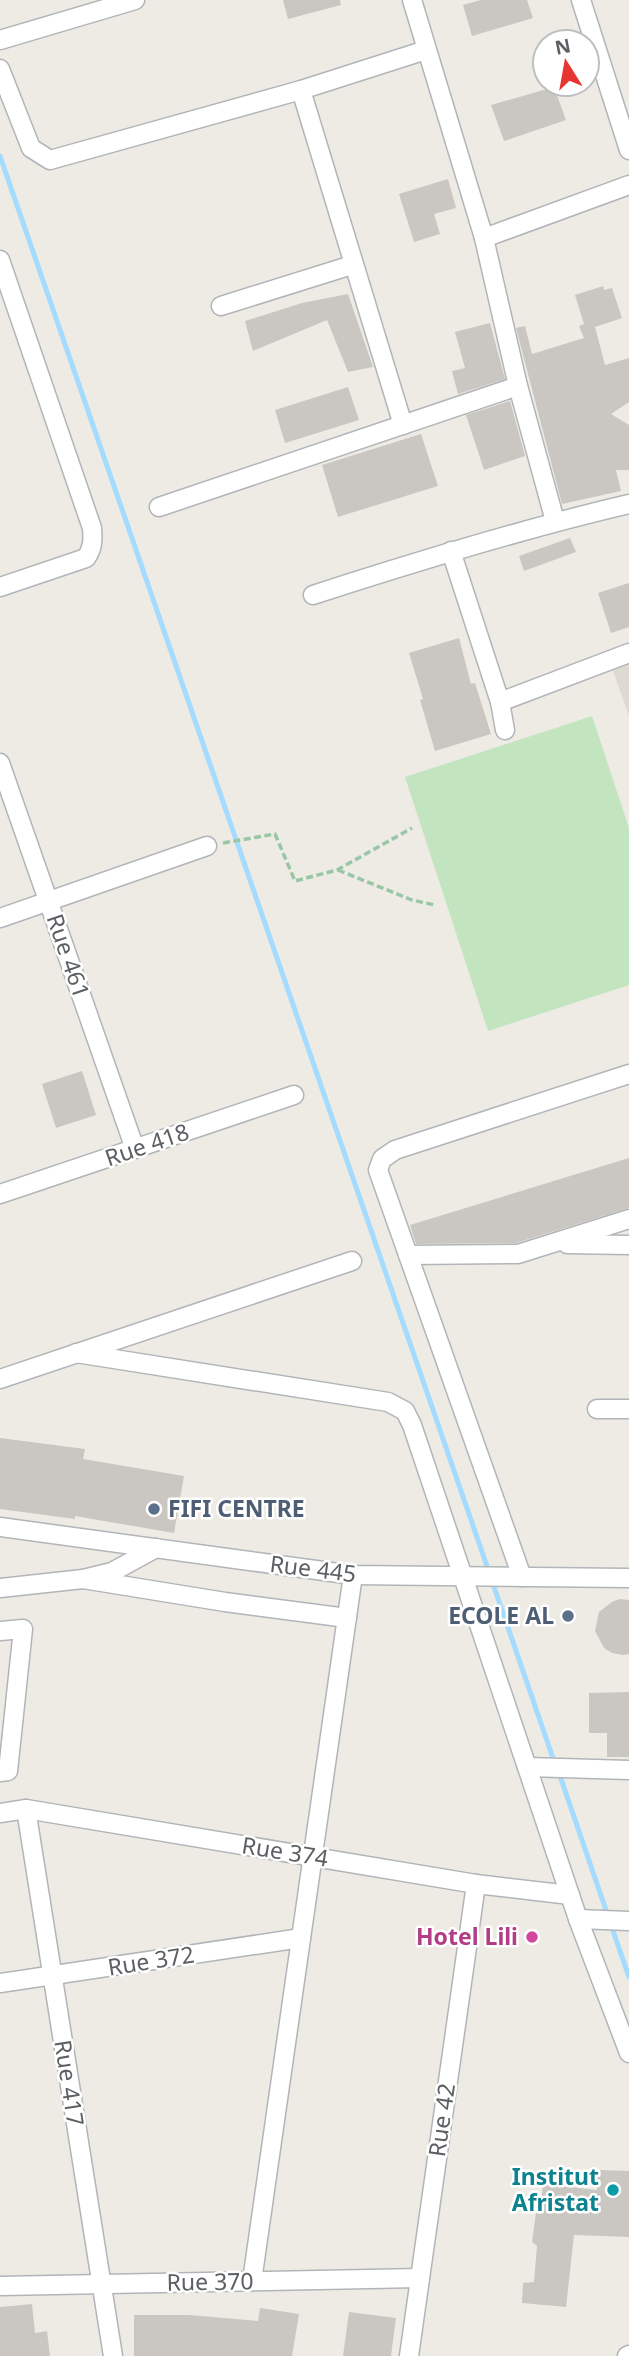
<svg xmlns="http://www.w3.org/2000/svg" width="629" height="2356" viewBox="0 0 629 2356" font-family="'Noto Sans',sans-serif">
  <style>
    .education { fill: #dedad2 }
    .garden { fill: #c2e5c0 }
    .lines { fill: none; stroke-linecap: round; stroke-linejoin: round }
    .stream { stroke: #a4dbfe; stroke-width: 5 }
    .building { fill: #cac6c1 }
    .minor-casing { stroke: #b1b5b9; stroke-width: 21 }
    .path { stroke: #99c6a4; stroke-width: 3.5; stroke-dasharray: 7 3.5; stroke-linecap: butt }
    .minor { stroke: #fff; stroke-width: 18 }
    .service-dot { fill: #5c6f8a; stroke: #fff; stroke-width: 2.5 }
    .hotel-dot { fill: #d1479c; stroke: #fff; stroke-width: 2.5 }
    .culture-dot { fill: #0f9aa8; stroke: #fff; stroke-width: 2.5 }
    .labels { text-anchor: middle; stroke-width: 5; stroke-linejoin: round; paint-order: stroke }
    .street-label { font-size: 23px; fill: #5c6064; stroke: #fff }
    .service-label { font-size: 23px; font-weight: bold; fill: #4e5e75; stroke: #fff; text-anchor: start }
    .hotel-label { font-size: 23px; font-weight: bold; fill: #b23c85; stroke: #fff; text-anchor: end }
    .culture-label { font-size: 23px; font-weight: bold; fill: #0d838f; stroke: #fff; text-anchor: end }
  </style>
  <rect width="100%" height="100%" fill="#eeebe4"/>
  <polygon class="education" points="629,659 629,716 611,665"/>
  <polygon class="garden" points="592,716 629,828 629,985 488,1031 405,777"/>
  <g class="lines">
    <g class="stream">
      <polyline points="0,156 489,1572"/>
      <polyline points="492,1581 555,1764"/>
      <polyline points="559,1773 608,1916"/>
      <polyline points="611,1925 629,1977"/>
    </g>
  </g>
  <g class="building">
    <polygon points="283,0 340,0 341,5 288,19"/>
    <polygon points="481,0 527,0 533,18 472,36 463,5"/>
    <polygon points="554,87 566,120 504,141 491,105"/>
    <polygon points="448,179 456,208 434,214 440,234 414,242 399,194"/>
    <polygon points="603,286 604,290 612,288 622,318 595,327 605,365 629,358 629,402 611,414 629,425 629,470 616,470 621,491 562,504 516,328 525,326 532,354 584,338 579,326 584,324 575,295"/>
    <polygon points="348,294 373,367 348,372 327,320 253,351 245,321 302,303"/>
    <polygon points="490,323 505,379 458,394 452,371 465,368 455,332"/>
    <polygon points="348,387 359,420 285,443 275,410"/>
    <polygon points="510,401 525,456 484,470 466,415"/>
    <polygon points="421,434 438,486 338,517 322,465"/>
    <polygon points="570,538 576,552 524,571 519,556"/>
    <polygon points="629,583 629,627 611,633 598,593"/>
    <polygon points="459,638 471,684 475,683 491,734 435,751 420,700 423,699 409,653"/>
    <polygon points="82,1071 96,1115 56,1128 42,1084"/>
    <polygon points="629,1158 629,1208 516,1243 416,1244 410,1225"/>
    <polygon points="0,1438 85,1449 83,1459 184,1476 174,1533 75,1516 75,1519 0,1509"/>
    <polygon points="620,1599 629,1600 629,1654 622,1655 612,1653 604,1648 595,1631 599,1612 612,1602"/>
    <polygon points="629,1692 629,1757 607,1757 607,1733 589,1733 589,1693"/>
    <polygon points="598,2170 629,2171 629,2237 574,2235 566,2307 522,2303 523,2283 534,2282 537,2246 532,2242 536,2213 540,2212 543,2184 597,2190"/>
    <polygon points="32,2304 35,2333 47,2331 50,2356 0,2356 0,2307"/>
    <polygon points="260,2308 299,2314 292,2356 134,2356 134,2315 189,2315 258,2321"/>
    <polygon points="349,2312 396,2318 391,2356 343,2356"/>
  </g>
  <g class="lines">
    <defs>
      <g id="minor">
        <polyline points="412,0 484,238 518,386 555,521"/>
        <polyline points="581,0 629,150"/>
        <polyline points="0,40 135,0"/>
        <polyline points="0,69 31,148 50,160 301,90 426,50"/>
        <polyline points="301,90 403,425"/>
        <polyline points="484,238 629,185"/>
        <path d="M0,260l92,268c1,12 1,20 -6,30l-86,29"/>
        <polyline points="221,306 352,265"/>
        <polyline points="159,507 518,386"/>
        <polyline points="451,551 500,702 505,730"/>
        <path d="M313,595c105,-34 209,-66 316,-91"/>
        <polyline points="500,702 629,653"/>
        <polyline points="0,763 135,1149"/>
        <polyline points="0,918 207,846"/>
        <polyline points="0,1194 294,1095"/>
        <polyline points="567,1244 629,1245"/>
        <polyline points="408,1255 518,1254 629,1219"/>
        <polyline points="76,1353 388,1402 405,1411 412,1425 578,1919 629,2053"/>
        <polyline points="0,1379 352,1261"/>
        <polyline points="597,1409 629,1409"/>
        <polyline points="0,1527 353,1575 629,1578"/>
        <polyline points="522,1577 378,1170 382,1159 395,1150 629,1074"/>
        <polyline points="83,1579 225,1602 347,1618"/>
        <polyline points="0,1588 83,1579 112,1572 156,1548"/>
        <polyline points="0,1631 23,1629 8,1771 0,1772"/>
        <polyline points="527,1767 629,1770"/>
        <polyline points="26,1809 113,2356"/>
        <polyline points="0,1813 26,1809 476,1884 570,1895"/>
        <polyline points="578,1919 629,1921"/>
        <polyline points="0,1983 301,1938"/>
        <polyline points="252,2281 353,1575"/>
        <polyline points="0,2286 420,2278"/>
        <polyline points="409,2356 476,1884"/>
        <polyline points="627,2356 629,2355"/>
      </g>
    </defs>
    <use href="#minor" class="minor-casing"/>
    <g class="path">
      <polyline points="223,843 275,834 295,881 337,870 412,828"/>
      <polyline points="338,870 412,900 435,905"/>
    </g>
    <use href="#minor" class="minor"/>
  </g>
  <g class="service-dot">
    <circle cx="154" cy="1509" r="7"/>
    <circle cx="568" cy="1616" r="7"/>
  </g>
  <circle class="hotel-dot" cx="532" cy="1937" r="7"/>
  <circle class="culture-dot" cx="613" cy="2190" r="7"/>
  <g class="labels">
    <g class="street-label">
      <text transform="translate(68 956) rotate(71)" y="8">Rue 461</text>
      <text transform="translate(147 1145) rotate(-19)" y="8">Rue 418</text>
      <text transform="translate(313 1569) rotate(7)" y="8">Rue 445</text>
      <text transform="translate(285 1852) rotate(9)" y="8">Rue 374</text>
      <text transform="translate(151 1961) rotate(-9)" y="8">Rue 372</text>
      <text transform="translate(69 2083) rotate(81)" y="8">Rue 417</text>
      <text transform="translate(442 2120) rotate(-82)" y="8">Rue 42</text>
      <text transform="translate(210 2282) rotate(-1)" y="8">Rue 370</text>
    </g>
    <g class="service-label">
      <text x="168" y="1517">FIFI CENTRE</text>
      <text x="554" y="1624" text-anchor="end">ECOLE AL</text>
    </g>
    <g class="hotel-label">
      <text x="518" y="1945">Hotel Lili</text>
    </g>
    <g class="culture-label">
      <text x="599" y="2185">Institut<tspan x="599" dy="26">Afristat</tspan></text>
    </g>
  </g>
  <g transform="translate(566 63) rotate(349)"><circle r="33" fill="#ffffff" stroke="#bebfc1" stroke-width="2"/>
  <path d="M0-5L12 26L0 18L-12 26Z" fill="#e73631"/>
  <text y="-10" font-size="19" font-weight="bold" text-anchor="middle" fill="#5c6064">N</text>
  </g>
</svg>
